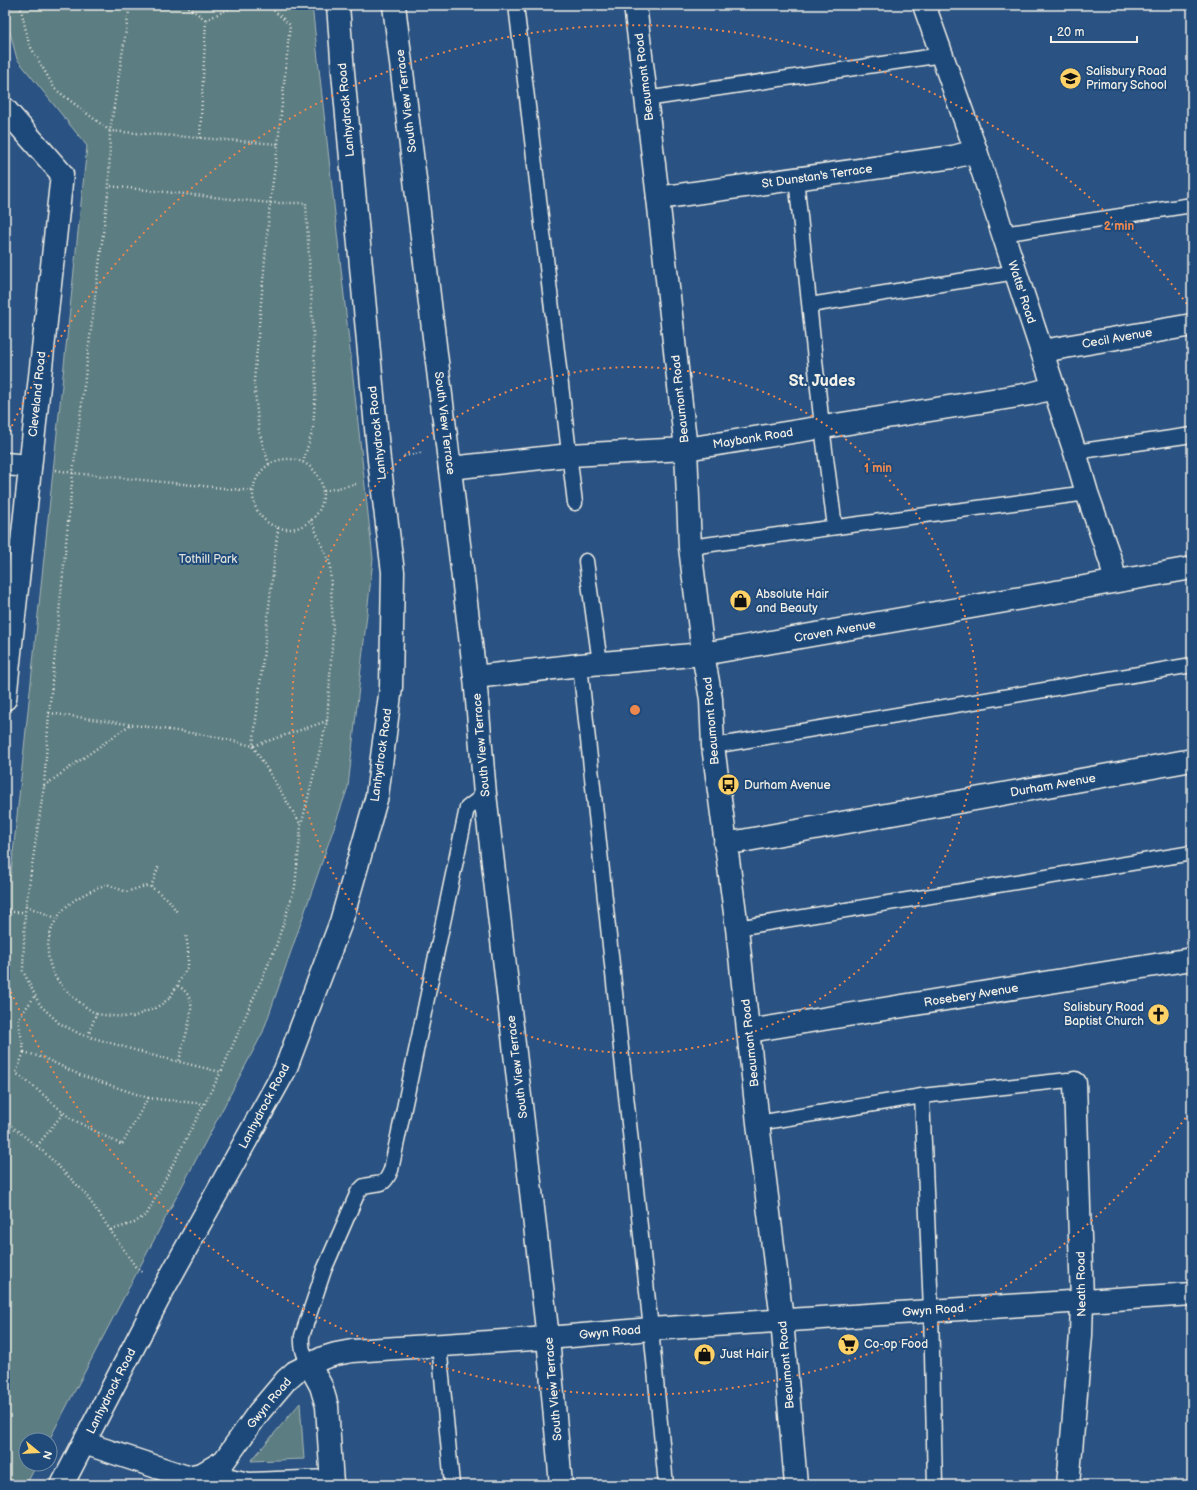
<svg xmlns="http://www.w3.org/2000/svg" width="1197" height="1490" viewBox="0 0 1197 1490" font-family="'Balsamiq Sans',sans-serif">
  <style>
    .green { fill: #5c7d82; stroke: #a8b7b5 }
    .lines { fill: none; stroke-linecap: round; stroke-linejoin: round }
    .service-casing { stroke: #f4f1e8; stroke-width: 17 }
    .minor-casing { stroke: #f4f1e8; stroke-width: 25 }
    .path { stroke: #f4f1e8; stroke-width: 2.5; stroke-dasharray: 1 3; stroke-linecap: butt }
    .service { stroke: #1f4a7a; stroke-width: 14 }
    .minor { stroke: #1f4a7a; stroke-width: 22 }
    .ring { fill: none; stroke: #ec874e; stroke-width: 2; stroke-dasharray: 2 4 }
    .labels { text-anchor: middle; stroke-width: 4; stroke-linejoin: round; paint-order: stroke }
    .poi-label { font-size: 12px; fill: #f4f1e8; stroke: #1f4a7a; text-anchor: start }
    .street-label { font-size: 12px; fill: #f4f1e8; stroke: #1f4a7a }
    .park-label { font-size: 12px; fill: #dde0d9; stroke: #1f4a7a }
    .district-label { font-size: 16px; font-weight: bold; fill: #f4f1e8; stroke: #1f4a7a }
    .centre { fill: #ec874e; stroke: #1f4a7a; stroke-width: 2 }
    .ring-label { font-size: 12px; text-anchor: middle; font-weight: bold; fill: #ec874e; stroke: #1f4a7a; stroke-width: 4; stroke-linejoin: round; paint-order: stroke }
  </style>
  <rect width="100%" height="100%" fill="#2a5282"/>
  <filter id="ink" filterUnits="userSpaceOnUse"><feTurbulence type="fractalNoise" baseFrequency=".025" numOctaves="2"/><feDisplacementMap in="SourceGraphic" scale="8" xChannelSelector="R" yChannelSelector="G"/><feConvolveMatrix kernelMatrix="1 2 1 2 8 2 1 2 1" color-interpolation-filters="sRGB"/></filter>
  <g filter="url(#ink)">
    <g class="green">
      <polygon points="5,5 312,5 373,559 348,787 263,1032 49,1440 26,1440 26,1464 37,1464 26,1485 5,1485 5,872 11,873 87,146 17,59 5,14"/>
      <polygon points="300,1403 304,1459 251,1461"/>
    </g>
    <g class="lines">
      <defs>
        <g id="service">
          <polyline points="516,5 575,503"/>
          <polyline points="646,99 942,55"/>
          <polyline points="796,178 822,427 835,527"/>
          <polyline points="1003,234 1192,205"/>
          <polyline points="810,305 1016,272"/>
          <polyline points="1075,452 1192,435"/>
          <polyline points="690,547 1087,493"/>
          <polyline points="586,561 600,663"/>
          <polyline points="580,665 651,1329 666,1485"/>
          <polyline points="713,746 1192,665"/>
          <polyline points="737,928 1192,853"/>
          <polyline points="922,1096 931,1310 935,1485"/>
          <polyline points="758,1123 922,1096 1068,1080 1075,1083"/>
          <polyline points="439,1344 452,1485"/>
          <path d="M310,1366c-6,-11 -9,-18 -8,-30l22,-66 34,-78 6,-6c16,-5 19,3 27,-16l76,-362 18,-14"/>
        </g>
        <g id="minor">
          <polyline points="394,5 475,677 485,794 548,1338 561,1485"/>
          <polyline points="635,5 658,198 686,449 690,547 703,654 711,699 713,746 737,928 758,1123 782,1320 796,1485"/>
          <polyline points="924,5 976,151 1003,234 1075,452 1087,493 1111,562 1115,581"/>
          <polyline points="5,109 62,174 5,699"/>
          <polyline points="658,198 953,157 976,151"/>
          <polyline points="1042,351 1192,325"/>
          <polyline points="5,464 30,466"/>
          <polyline points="450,468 570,455 686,449 1030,394 1053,388"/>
          <polyline points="475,677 580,665 703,654 1192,568"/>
          <polyline points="725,844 1192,760"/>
          <polyline points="749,1031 1192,959"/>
          <polyline points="310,1366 321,1386 327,1406 332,1485"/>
          <polyline points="84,1443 187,1477 202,1474 224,1461 259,1412 286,1380 295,1372 323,1358 336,1354 352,1351 548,1338 651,1329 1192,1294"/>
          <polyline points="202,1474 249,1484 332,1481"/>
          <polyline points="62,1485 163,1290 285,1070 341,922 377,796 391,687 393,572 379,460 343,72 338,5"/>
          <polyline points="1068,1485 1081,1335 1082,1300 1075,1083"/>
        </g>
      </defs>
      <use href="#service" class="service-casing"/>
      <use href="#minor" class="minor-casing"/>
      <g class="path">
        <polyline points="20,5 29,44 55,89 110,131 278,144 270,203 109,186"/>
        <polyline points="130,5 110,131 109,186 73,473 49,713 44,786 25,912 23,971 40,1005 59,1023 80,1034 155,1056 221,1072 275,949 295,887 301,826 327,721 333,631 330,564 311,520"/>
        <polyline points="185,5 206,20"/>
        <polyline points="268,5 290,25 278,144"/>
        <polyline points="206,20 236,5"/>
        <polyline points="200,138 206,20"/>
        <polyline points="404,456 420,453 421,456"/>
        <circle cx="288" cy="494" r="35"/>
        <polyline points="269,464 259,432 254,381 270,203 306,203 316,385 313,429 303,462"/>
        <polyline points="56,470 73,473 253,491"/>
        <polyline points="324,491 356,484"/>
        <polyline points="278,528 253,746 301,825"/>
        <polyline points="49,713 212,736 253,746 327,721"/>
        <polyline points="44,786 131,724"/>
        <polyline points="151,887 159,865"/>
        <polyline points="26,906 56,918"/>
        <polyline points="5,912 25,912"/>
        <path d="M178,986c5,2 12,10 13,16 2,15 -9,44 -12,59"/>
        <path d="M96,1014c-15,-10 -30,-21 -40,-36 -16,-26 -7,-59 16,-76 10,-8 24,-13 35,-18l19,8 19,-6 6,1 17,12 9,13"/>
        <polyline points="88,1036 96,1014 112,1016 133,1017 157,1007 170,998 188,966 188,949 186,935"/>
        <polygon points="24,1052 44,1058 80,1075 148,1098 122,1145 70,1118 33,1086 16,1073"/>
        <polyline points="24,1052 18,1019 35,996"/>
        <polyline points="148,1098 204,1104"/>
        <polyline points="5,1121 44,1152 84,1192 135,1266 143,1273"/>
        <polyline points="37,1146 64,1112"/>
        <polyline points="111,1230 134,1223 147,1214 221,1072"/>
      </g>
      <use href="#service" class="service"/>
      <use href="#minor" class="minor"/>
    </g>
  </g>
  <g class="ring">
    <circle cx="635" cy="710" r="343"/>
    <path d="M1189 1113A685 685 0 0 1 7 983M7 437A685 685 0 0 1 1189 307"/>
  </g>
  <defs>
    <symbol id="school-disc" viewBox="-11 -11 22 22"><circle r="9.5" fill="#ffd166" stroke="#1f4a7a"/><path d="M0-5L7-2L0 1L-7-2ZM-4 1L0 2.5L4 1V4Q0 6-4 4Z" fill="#111"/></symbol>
    <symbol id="shop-disc" viewBox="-11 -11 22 22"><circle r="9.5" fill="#ffd166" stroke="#1f4a7a"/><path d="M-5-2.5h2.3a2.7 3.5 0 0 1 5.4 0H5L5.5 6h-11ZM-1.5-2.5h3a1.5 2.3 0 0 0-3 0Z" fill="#111"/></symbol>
    <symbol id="bus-disc" viewBox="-11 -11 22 22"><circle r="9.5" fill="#ffd166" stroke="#1f4a7a"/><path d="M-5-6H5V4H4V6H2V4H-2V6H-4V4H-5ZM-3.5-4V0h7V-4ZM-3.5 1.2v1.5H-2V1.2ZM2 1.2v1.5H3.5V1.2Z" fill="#111"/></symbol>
    <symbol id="church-disc" viewBox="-11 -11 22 22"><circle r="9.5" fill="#ffd166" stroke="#1f4a7a"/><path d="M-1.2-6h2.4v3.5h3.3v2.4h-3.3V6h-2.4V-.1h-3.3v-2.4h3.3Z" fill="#111"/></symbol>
    <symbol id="supermarket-disc" viewBox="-11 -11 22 22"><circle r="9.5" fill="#ffd166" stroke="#1f4a7a"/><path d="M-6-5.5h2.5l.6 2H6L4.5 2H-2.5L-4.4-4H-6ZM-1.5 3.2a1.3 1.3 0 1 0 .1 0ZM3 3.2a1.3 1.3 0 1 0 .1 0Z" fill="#111"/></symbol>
  </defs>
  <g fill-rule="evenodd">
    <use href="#school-disc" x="1058" y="66" width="25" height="25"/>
    <use href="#shop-disc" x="728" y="588" width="25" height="25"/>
    <use href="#bus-disc" x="716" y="772" width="25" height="25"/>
    <use href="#church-disc" x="1146" y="1002" width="25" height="25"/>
    <use href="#supermarket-disc" x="836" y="1332" width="25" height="25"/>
    <use href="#shop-disc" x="692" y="1342" width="25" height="25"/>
  </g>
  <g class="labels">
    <g class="poi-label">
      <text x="1086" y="75">Salisbury Road<tspan x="1086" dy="14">Primary School</tspan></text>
      <text x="756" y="598">Absolute Hair<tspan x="756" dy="14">and Beauty</tspan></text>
      <text x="744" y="789">Durham Avenue</text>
      <text x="1144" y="1011" text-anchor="end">Salisbury Road<tspan x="1144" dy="14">Baptist Church</tspan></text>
      <text x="864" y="1348">Co-op Food</text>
      <text x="720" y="1358">Just Hair</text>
    </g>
    <g class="street-label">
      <text transform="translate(644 77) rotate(-97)" y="4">Beaumont Road</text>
      <text transform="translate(406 101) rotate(-97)" y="4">South View Terrace</text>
      <text transform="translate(346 110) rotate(-95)" y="4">Lanhydrock Road</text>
      <text transform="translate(817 176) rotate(-8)" y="4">St Dunstan's Terrace</text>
      <text transform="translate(1022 292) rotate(72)" y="4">Watts' Road</text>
      <text transform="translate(1117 338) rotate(-10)" y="4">Cecil Avenue</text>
      <text transform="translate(37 394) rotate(-84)" y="4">Cleveland Road</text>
      <text transform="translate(680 399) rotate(-96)" y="4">Beaumont Road</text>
      <text transform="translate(445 423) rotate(83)" y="4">South View Terrace</text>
      <text transform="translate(377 433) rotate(-96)" y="4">Lanhydrock Road</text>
      <text transform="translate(753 438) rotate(-9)" y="4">Maybank Road</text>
      <text transform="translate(835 631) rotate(-10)" y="4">Craven Avenue</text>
      <text transform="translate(711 721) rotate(-95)" y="4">Beaumont Road</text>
      <text transform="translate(481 745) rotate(-95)" y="4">South View Terrace</text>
      <text transform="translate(381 755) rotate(-82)" y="4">Lanhydrock Road</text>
      <text transform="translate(1053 785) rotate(-10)" y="4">Durham Avenue</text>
      <text transform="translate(971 995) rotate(-9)" y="4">Rosebery Avenue</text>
      <text transform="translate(750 1043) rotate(-96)" y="4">Beaumont Road</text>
      <text transform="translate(517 1067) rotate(-97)" y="4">South View Terrace</text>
      <text transform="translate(264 1106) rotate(-62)" y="4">Lanhydrock Road</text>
      <text transform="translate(1081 1284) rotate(-91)" y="4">Neath Road</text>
      <text transform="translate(933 1310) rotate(-4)" y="4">Gwyn Road</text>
      <text transform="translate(610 1332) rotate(-5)" y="4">Gwyn Road</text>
      <text transform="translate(786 1365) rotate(-95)" y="4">Beaumont Road</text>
      <text transform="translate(553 1389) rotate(-95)" y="4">South View Terrace</text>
      <text transform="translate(111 1391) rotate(-63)" y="4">Lanhydrock Road</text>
      <text transform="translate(269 1403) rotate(-50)" y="4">Gwyn Road</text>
    </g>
    <g class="park-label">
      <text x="208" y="563">Tothill Park</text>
    </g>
    <g class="district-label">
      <text x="822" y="386">St. Judes</text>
    </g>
  </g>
  <circle cx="635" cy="710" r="6" class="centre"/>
  <g class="ring-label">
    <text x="1119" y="230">2 min</text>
    <text x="878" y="472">1 min</text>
  </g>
  <rect width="1197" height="1490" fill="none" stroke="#1f4a7a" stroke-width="20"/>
  <rect x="10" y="10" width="1177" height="1470" fill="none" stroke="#f4f1e8" stroke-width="1.5" filter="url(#ink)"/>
  <g transform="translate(38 1452) rotate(108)"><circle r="19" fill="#1f4a7a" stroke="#748da6"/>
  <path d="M0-3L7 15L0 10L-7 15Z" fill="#ffd166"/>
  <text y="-6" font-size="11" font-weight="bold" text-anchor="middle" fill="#f4f1e8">N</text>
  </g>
  <path d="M1051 36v6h86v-6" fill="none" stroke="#f4f1e8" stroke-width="2"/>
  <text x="1057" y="36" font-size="12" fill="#f4f1e8" stroke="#1f4a7a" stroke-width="3" paint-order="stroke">20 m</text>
</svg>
